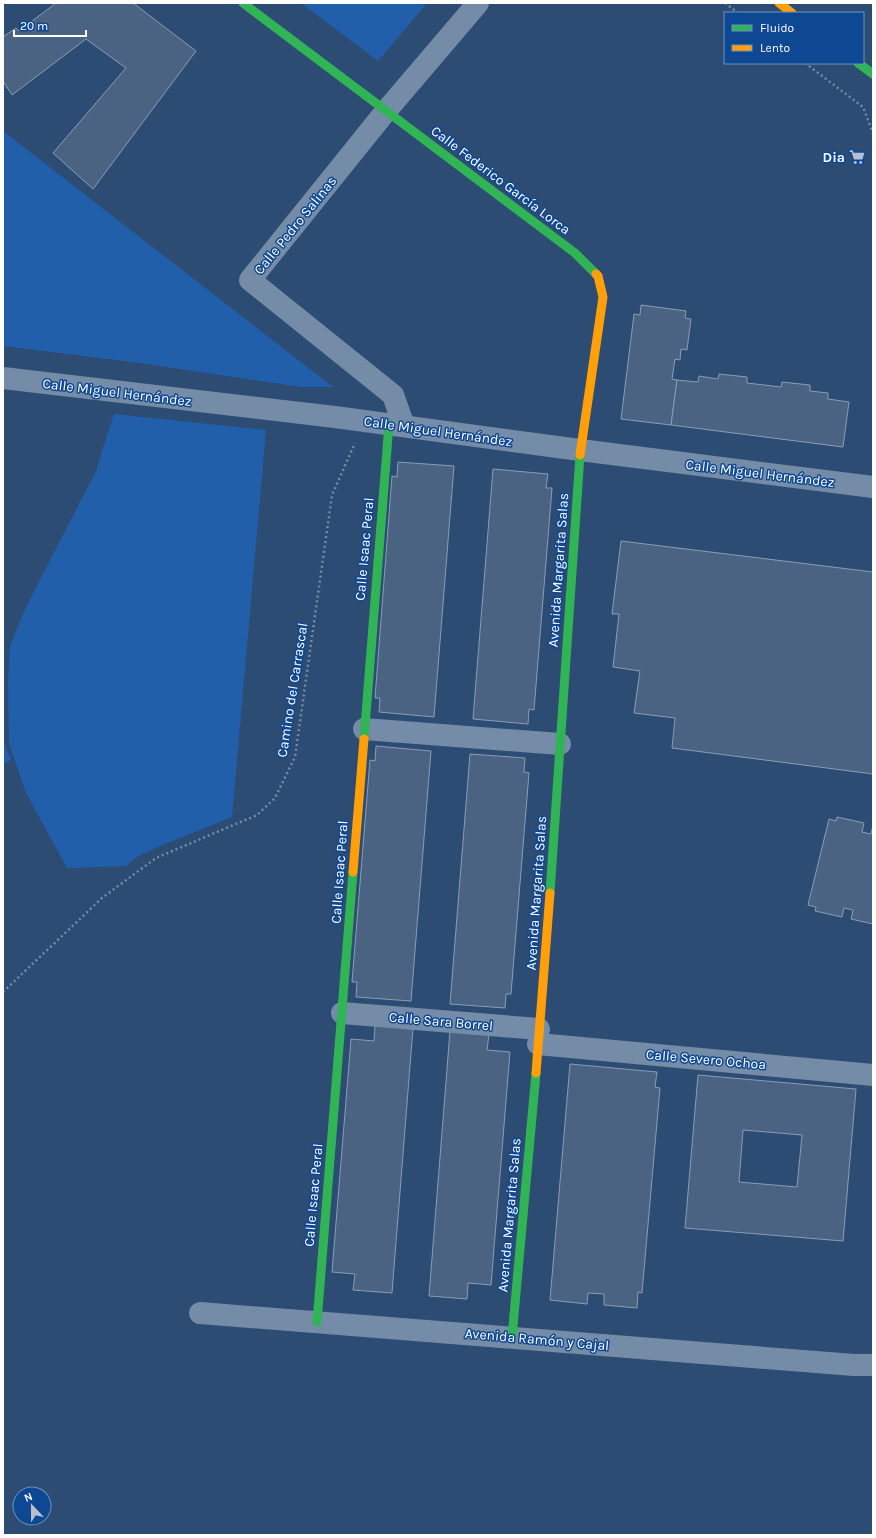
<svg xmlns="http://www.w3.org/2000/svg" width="876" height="1538" viewBox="0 0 876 1538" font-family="Karla,sans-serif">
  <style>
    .green { fill: #225faa }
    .building { fill: #4a6383; stroke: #899db5; fill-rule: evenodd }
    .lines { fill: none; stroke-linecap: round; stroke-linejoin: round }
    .path { stroke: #748ca7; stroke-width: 2.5; stroke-dasharray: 2 3; stroke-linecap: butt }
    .street { stroke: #748ca7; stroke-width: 22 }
    .fast { stroke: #30b455; stroke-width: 9 }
    .slow { stroke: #ff9f0a; stroke-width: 9 }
    .labels { text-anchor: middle; stroke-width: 3; stroke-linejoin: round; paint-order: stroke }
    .poi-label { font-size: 14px; font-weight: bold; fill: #fff; stroke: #0f4892; text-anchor: end }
    .street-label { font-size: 14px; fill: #fff; stroke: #0f4892 }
  </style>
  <rect width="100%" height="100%" fill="#2d4c74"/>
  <g class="green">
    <polygon points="301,3 427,3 378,61"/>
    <polygon points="3,131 333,387 301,387 125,361 3,346"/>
    <polygon points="114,414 266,430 232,817 153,849 137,857 126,866 67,868 26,793 9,743 8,683 10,646 26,607 96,471"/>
    <polygon points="3,740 11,760 3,764"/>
  </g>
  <g class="building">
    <polygon points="56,3 133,3 196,51 93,189 53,153 126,68 86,39 12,95 3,81 3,37 16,28 19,31"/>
    <polygon points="641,305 686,311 685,318 691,319 687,350 681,349 680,360 675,359 672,379 677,380 671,425 621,419 634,314 640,315"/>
    <polygon points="719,374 747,377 747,383 781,387 782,382 810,385 810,391 828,393 828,399 849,402 843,447 671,425 677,380 698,382 699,376 718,379"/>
    <polygon points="398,462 454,466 434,717 379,712 380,698 375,698 392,476 397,477"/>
    <polygon points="493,469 548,474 546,488 552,488 534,710 529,709 528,724 473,719"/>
    <polygon points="621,541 873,572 873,774 672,748 675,718 634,713 640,671 613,667 619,614 612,614"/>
    <polygon points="376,746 431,751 411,1001 356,997 357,982 352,982 370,760 375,761"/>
    <polygon points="470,754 525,758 524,772 529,773 511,994 506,994 505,1008 450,1004"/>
    <polygon points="837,817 864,823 862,832 871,834 873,825 873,924 851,919 853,910 844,908 842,917 815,911 816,907 808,905 829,819 836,821"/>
    <polygon points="375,1025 413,1028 392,1293 353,1290 355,1274 332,1272 351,1039 374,1041"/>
    <polygon points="450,1031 489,1034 487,1050 510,1052 491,1285 468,1283 467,1299 429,1296"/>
    <polygon points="570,1064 657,1072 655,1087 660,1088 642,1293 638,1292 637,1308 604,1305 604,1294 588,1293 587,1304 550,1300"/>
    <path d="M698,1075l158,14 -13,152 -158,-13zM743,1130l59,5 -5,52 -58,-5z"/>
  </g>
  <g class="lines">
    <g class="path">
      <polyline points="725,3 738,13"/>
      <polyline points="805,63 863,107 873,133"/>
      <polyline points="3,992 102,898 156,858 257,815 275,798 295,757 332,495 355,443"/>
    </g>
    <g class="street">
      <polyline points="3,378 335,417 580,450 873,487"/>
      <polyline points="404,426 393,395 250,280 386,111 478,3"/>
      <polyline points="364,729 560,744"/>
      <polyline points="342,1013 539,1029"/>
      <polyline points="538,1044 873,1075"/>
      <polyline points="200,1313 854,1365 873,1365"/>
    </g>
    <g class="fast">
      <polyline points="243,3 575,253 596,274"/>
      <polyline points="858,63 873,74"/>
      <polyline points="364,739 389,424"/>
      <polyline points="550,893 580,455"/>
      <polyline points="317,1322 353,872"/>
      <polyline points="512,1337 536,1073"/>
    </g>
    <g class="slow">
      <polyline points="779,3 792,13"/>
      <polyline points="580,455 603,297 598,276 596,274"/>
      <polyline points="353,872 364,739"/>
      <polyline points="536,1073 550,893"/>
    </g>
  </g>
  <defs>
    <symbol id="supermarket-bare" viewBox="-9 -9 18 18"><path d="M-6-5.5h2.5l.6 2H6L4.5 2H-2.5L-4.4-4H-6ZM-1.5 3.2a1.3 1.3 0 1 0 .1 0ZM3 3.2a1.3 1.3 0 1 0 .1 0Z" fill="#b6c0ce" stroke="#0f4892" stroke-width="2.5" paint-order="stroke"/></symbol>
  </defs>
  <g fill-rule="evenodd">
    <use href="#supermarket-bare" x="846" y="146" width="22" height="22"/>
  </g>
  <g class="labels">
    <g class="poi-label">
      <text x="845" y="162">Dia</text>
    </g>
    <g class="street-label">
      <text transform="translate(501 180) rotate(37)" y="5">Calle Federico García Lorca</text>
      <text transform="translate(295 225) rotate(-51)" y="5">Calle Pedro Salinas</text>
      <text transform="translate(117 392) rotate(7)" y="5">Calle Miguel Hernández</text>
      <text transform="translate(438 431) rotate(8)" y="5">Calle Miguel Hernández</text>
      <text transform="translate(760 473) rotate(7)" y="5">Calle Miguel Hernández</text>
      <text transform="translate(364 549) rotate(-85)" y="5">Calle Isaac Peral</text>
      <text transform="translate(558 570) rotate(-86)" y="5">Avenida Margarita Salas</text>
      <text transform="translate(292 690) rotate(-81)" y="5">Camino del Carrascal</text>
      <text transform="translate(339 872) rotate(-86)" y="5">Calle Isaac Peral</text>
      <text transform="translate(536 893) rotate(-86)" y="5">Avenida Margarita Salas</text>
      <text transform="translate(441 1021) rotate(5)" y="5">Calle Sara Borrel</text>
      <text transform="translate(706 1059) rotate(5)" y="5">Calle Severo Ochoa</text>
      <text transform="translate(313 1195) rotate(-85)" y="5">Calle Isaac Peral</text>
      <text transform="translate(509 1215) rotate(-85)" y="5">Avenida Margarita Salas</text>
      <text transform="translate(537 1339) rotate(5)" y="5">Avenida Ramón y Cajal</text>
    </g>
  </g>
  <rect width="876" height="1538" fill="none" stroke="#ffffff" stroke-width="8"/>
  <rect x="724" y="12" width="140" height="52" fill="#0f4892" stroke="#6f91be"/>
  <rect x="732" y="25" width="20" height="6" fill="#30b455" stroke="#6f91be"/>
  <text x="760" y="32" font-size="12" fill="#ffffff">Fluido</text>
  <rect x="732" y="45" width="20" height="6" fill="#ff9f0a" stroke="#6f91be"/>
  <text x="760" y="52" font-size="12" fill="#ffffff">Lento</text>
  <g transform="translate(32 1506) rotate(338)"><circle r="19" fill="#0f4892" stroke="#6f91be"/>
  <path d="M0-3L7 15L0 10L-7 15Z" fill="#b6c0ce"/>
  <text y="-6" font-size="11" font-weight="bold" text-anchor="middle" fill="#ffffff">N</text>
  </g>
  <path d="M14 30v6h72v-6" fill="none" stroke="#ffffff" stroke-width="2"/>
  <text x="20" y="30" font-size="12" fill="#ffffff" stroke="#0f4892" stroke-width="3" paint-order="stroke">20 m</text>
</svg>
